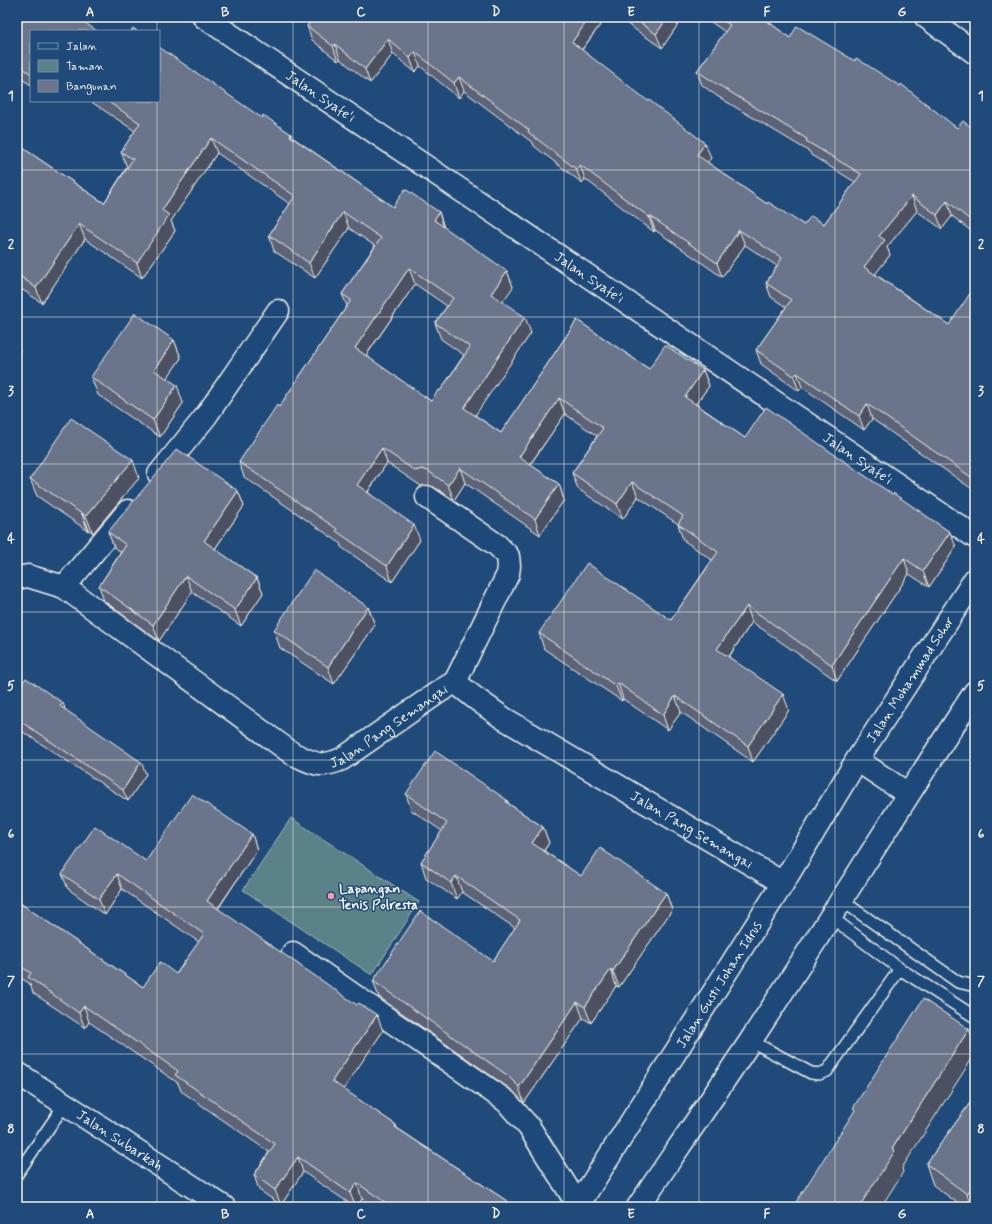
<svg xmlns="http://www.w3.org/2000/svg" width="992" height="1224" viewBox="0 0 992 1224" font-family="Mynerve,sans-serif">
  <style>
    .green { fill: #5a8288; stroke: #a7bab8 }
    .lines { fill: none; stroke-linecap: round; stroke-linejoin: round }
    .service-casing { stroke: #f4f1e8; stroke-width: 14 }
    .minor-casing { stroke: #f4f1e8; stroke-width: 25 }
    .tertiary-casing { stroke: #f4f1e8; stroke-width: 25 }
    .service { stroke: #1f4a7a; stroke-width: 11 }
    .minor { stroke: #1f4a7a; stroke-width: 22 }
    .tertiary { stroke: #1f4a7a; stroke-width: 22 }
    .wall { fill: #5c6478; stroke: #f4f1e8; fill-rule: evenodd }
    .shaded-wall { fill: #4b5162; stroke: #f4f1e8 }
    .building { fill: #6b748c; stroke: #f4f1e8; fill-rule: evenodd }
    .grid { fill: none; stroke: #f4f1e8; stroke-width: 1; stroke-opacity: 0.55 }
    .poi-dot { fill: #ff9aa2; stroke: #1f4a7a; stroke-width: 1.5 }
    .labels { text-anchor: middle; stroke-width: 3; stroke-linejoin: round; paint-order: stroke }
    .street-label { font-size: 14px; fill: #f4f1e8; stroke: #1f4a7a }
    .poi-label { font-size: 14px; font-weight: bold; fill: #f4f1e8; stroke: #1f4a7a; text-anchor: start }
    .neatline { fill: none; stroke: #f4f1e8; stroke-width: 1.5 }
    .grid-label { font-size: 13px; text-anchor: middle; font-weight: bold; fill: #f4f1e8 }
  </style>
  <rect width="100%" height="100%" fill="#1f4a7a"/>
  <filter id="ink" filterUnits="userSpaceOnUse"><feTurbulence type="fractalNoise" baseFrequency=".025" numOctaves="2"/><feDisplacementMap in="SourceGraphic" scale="8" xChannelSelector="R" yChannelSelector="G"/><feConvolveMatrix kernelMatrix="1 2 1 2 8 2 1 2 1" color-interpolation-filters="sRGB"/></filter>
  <g filter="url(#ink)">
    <polygon class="green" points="291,818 419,902 372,975 243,890"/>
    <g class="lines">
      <defs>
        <g id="service">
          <polyline points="841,900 958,982 975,986"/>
          <polyline points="831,917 900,969 975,1017"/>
          <polyline points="751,1041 811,1073 819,1074 827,1071 900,969"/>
          <polyline points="17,1174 65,1104"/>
        </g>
        <g id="minor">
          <path id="s1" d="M204,17l771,520"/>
          <polyline points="926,17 975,53"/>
          <polyline points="159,474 206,416 278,311"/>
          <polyline points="427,497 497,545 508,556 509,566 508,574 455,682"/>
          <path id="s2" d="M17,578l11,-2 36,11 229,167c22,9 25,15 49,5l98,-68 15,-9 20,16 28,20 280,165"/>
          <polyline points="64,587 128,511"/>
          <polyline points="293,953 506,1101 529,1127 578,1205"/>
          <path id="s3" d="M17,1073l207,134"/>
        </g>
        <g id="tertiary">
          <polyline points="857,760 908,794"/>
          <path id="s4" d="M577,1207l206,-324 74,-123 118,-181"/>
          <path d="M638,1207c38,-56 76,-111 113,-167 76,-115 148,-233 224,-348"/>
        </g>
      </defs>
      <use href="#service" class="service-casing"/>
      <use href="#minor" class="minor-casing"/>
      <use href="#tertiary" class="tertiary-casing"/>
      <use href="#service" class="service"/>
      <use href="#minor" class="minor"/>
      <use href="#tertiary" class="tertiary"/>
    </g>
    <g class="wall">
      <polygon points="17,17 87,17 84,22 31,31 31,85 17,76"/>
      <polygon points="303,17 606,17 582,50 711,158 707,162 767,204 804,225 824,224 855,182 811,155 810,152 717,96 702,85 697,71 725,32 704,17 762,17 790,38 957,128 975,130 975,234 952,216 942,229 917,211 887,247 890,255 875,274 949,325 975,295 975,491 872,419 864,430 802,387 799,391 761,364 756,350 786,307 771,297 766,283 777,266 745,245 722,277 655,230 654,232 585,179 582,183 534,146 533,143 464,91 459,98 420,66 415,72 393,54 370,83 340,59 338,61 312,40 307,26 310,22"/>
      <polygon points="617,17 683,17 662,48"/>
      <path d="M90,101h69l103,17 29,16 1,3 101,70 46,5 5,16 63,43 6,16 -11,15 29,31 -56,82 26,18 76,-113 72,49 54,1 6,16 -13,18 49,34 211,109 -27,40 -20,-13 -72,107 -85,-59 -23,35 60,53 -36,52 -72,-50 -13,18 -45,-31 -1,2 -78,-52 -5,-16 132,-13 41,-60 -29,-20 -5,-16 -40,-27 -15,22 -45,-30 -6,-16 25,-37 -32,-22 -35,51 29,19 5,16 -24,35 -75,-52 -11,17 -20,-13 -6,-2 -7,1 -34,-23 -19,29 52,48 -28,42 -51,-35 -1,-4 -96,-66 -5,-15 40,-55 68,-101 -5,-12 33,-48 -26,-18 -34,50 -41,-27 -5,-16 21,-31 -73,-51 -46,68 4,10 -33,47 -57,-39 -43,64 -25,-17v-142l87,59 23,-36 -6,-15 14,-21zM415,284l32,22 -12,17 6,16 23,16 -24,36 -9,10 -65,-45z"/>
      <polygon points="174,340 181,358 167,378 183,403 160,437 98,395 91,377"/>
      <polygon points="139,478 93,533 89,530 88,531 37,496 30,479"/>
      <polygon points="238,491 244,506 215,549 257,578 263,593 241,626 192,592 159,641 104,601 99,586 121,552 114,547 108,532"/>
      <polygon points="368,607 375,625 334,684 280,648 274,630"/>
      <polygon points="17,691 63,703 65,710 146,774 128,801 17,728"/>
      <polygon points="406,794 507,800 509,804 543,827 549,843 544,851 581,876 666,893 672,910 619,987 616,986 591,1023 583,1018 524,1103 513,1091 379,997 373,981 493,961 515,928 462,892 457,899 426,878 421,862 442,831 411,810"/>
      <polygon points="252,834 257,850 218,909 383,1031 343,1089 396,1125 397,1128 516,1207 375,1207 362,1199 357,1207 355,1207 303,1172 281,1205 259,1190 254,1175 269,1152 181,1091 178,1083 89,1022 85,1028 33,993 30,984 17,975 17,901 143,987 176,974 199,942 122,889 105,915 68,889 62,874 146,861"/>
      <polygon points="975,1096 975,1207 963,1207 933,1185 926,1164"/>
    </g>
    <g class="shaded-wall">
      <polygon points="74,17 87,17 78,30"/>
      <polygon points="590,17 606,17 577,56 572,42"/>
      <polygon points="668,17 683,17 662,48 656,34"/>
      <polygon points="388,39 393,54 370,83 365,69"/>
      <polygon points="335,44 340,59 338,61 333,46"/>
      <polygon points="415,52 420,66 415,72 410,58"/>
      <polygon points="459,77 464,91 459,98 454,83"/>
      <polygon points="211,138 217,153 171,221 175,231 142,278 137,263 162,210"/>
      <polygon points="705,143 711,158 702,169 697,155"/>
      <polygon points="580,165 585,179 582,183 576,169"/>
      <polygon points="912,196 917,211 887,247 890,255 870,281 864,267 879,236"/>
      <polygon points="947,201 952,216 942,229 937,215"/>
      <polygon points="343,212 349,228 315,278 309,263"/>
      <polygon points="439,212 444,228 434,220"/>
      <polygon points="650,216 655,230 654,232 649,217"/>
      <polygon points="79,224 85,239 42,303 36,288"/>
      <polygon points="739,230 745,245 722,277 717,263"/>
      <polygon points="409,268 415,284 360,364 355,348"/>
      <polygon points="507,271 513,287 497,310 491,294"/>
      <polygon points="525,317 531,333 470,423 464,408"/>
      <polygon points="174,340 181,358 161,387 154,370"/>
      <polygon points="17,342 20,351 17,355"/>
      <polygon points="703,370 709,386 690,412 685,397"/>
      <polygon points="797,373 802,387 799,391 794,376"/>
      <polygon points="177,385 183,403 160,437 153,420"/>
      <polygon points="559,398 565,414 524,473 519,457"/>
      <polygon points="867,404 872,419 864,430 859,416"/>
      <polygon points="382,448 387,463 362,500 357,485"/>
      <polygon points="133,460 139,478 93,533 86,516"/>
      <polygon points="460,468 465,483 454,500 448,485"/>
      <polygon points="975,472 975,487 971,477"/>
      <polygon points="632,482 638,497 623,519 617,504"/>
      <polygon points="559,484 564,500 540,535 535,519"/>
      <polygon points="238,491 244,506 210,556 204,541"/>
      <polygon points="82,513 89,530 88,531 82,514"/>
      <polygon points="414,525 420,540 392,582 387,566"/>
      <polygon points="950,532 956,547 929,587 923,571"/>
      <polygon points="904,558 909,574 837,681 832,665"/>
      <polygon points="186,576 192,592 159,641 153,625"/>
      <polygon points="257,578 263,593 241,626 235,610"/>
      <polygon points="747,606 752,622 723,665 717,649"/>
      <polygon points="368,607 375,625 334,684 328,667"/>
      <polygon points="618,683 623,699 622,701 616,686"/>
      <polygon points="783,694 789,710 753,762 748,746"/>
      <polygon points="675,696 681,712 668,730 663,715"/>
      <polygon points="63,703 67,715 60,706"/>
      <polygon points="141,762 146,774 128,801 123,790"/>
      <polygon points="543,827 549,843 538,859 532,843"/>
      <polygon points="252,834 257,850 212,917 207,901"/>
      <polygon points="117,874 122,889 105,915 99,899"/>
      <polygon points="456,876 462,892 457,899 451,883"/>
      <polygon points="666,893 672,910 619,987 613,971"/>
      <polygon points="611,969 616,986 591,1023 585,1007"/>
      <polygon points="577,1002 583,1018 524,1103 519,1087"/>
      <polygon points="84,1006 89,1022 85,1028 79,1013"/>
      <polygon points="377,1015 383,1031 338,1097 332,1081"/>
      <polygon points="969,1029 975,1045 975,1054 902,1168 903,1172 881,1207 859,1207 892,1149"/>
      <polygon points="298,1157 303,1172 281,1205 275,1190"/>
      <polygon points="975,1182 975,1207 971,1207 967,1194"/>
      <polygon points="357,1183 362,1199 357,1207 356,1207 350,1193"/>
    </g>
    <g class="building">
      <polygon points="17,17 77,17 97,31 31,31 31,74 17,64"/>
      <polygon points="314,17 590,17 572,42 648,101 649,100 705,143 697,155 767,204 768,202 804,225 811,216 824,224 861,174 806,141 807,139 712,81 697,71 730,25 719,17 762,17 790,38 797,26 855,61 856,58 900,86 901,84 957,128 963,121 975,130 975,224 947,201 937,215 912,196 879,236 885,240 864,267 949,325 971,292 975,295 975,472 971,477 867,404 859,416 797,373 794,376 756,350 791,300 766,283 782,258 739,230 717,263 650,216 649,217 580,165 576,169 528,132 529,130 459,77 454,83 415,52 410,58 388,39 365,69 335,44 333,46 307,26"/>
      <polygon points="632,17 668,17 656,34"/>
      <polygon points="133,28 137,31 131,31"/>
      <path d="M159,47l103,71 1,-3 28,19 -1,2 103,71 12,-18 34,23 -5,8 73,51 -16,23 34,23 -61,91 37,25 76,-113 72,49 16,-24 38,25 -18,27 60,41 21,-31 98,68 28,19 1,-1 57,39 -27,39 -19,-13 -72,107 -85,-59 -30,43 66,45 -35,52 -73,-50 -12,19 -45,-32 -2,3 -77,-53 48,-70 84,57 47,-68 -40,-28 5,-8 -51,-34 -15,22 -45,-31 31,-45 -44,-30 -40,59 40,27 -24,35 -75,-51 -12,17 -20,-14 -6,-2 -7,2 -33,-23 -25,37 57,40 -27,41 -51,-35 1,-2 -98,-67 38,-57 2,2 72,-107 -9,-6 39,-56 -38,-26 -34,51 -40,-28 26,-39 -84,-58 -49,72 7,5 -32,48 -58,-39 -43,64 -19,-14v-130l87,59 29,-44 -12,-7 19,-29 -33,-22h52zM409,268l44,30 -18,25 35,24 -30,44 -2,-1 -7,11 -76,-53z"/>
      <polygon points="135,313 174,340 154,370 177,385 153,420 91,377"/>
      <polygon points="71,418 133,460 86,516 82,513 82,514 30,479"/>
      <polygon points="177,449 238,491 204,541 257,578 235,610 186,576 153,625 99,586 126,545 108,532"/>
      <polygon points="314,570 368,607 328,667 274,630"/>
      <polygon points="26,678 63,703 60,706 141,762 123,790 17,719 17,691"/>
      <polygon points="435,751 507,800 506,802 543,827 532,843 581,876 600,848 666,893 613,971 611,969 585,1007 577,1002 519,1087 507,1075 373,981 420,911 493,961 520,920 456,876 451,883 421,862 447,823 406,794"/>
      <polygon points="192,794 252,834 207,901 357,1005 359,1003 377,1015 332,1081 396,1125 395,1127 516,1207 392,1207 357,1183 350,1193 298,1157 275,1190 254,1175 275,1144 175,1075 178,1071 84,1006 79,1013 28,977 31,973 17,964 17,901 143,987 160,962 176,974 204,934 117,874 99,899 62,874 95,826 146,861"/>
      <polygon points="923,999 969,1029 892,1149 895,1151 859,1207 793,1207 855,1110 853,1108"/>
      <polygon points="975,1096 975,1182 967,1194 926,1164"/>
      <polygon points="17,1203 24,1207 17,1207"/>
    </g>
  </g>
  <path class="grid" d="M157,17v14M293,17v1190M428,17v1190M564,17v1190M699,17v1190M835,17v1190M157,101v1106M17,170h958M17,317h958M17,464h958M17,612h958M17,760h958M17,907h958M17,1054h958"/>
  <circle class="poi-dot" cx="331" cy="896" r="4"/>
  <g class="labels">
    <g class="street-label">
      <text dy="5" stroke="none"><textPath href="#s1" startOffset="141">Jalan Syafe'i</textPath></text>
      <text dy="5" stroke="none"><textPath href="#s1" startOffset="465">Jalan Syafe'i</textPath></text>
      <text dy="5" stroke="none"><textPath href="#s1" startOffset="789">Jalan Syafe'i</textPath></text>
      <text dy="5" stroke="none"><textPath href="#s4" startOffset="624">Jalan Mohammad Sohor</textPath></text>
      <text dy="5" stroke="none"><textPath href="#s2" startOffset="441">Jalan Pang Semangai</textPath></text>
      <text dy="5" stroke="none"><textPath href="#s2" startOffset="800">Jalan Pang Semangai</textPath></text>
      <text dy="5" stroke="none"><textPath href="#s4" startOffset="264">Jalan Gusti Johan Idrus</textPath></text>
      <text dy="5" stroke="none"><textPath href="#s3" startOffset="123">Jalan Subarkah</textPath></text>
    </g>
    <g class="poi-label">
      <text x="339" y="893">Lapangan<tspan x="339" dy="16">Tenis Polresta</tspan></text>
    </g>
  </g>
  <rect width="992" height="1224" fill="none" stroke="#1f4a7a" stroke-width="44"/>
  <rect x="30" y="30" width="130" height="72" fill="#1f4a7a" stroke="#748da6"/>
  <rect x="38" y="43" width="20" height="6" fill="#1f4a7a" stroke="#748da6"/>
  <text x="66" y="50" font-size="12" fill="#f4f1e8">Jalan</text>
  <rect x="38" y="60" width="20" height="12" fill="#5a8288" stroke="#748da6"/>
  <text x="66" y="70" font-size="12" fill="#f4f1e8">Taman</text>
  <rect x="38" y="80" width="20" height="12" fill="#6b748c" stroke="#748da6"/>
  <text x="66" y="90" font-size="12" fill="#f4f1e8">Bangunan</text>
  <rect x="22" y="22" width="948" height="1180" class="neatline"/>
  <g class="grid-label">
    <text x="90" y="16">A</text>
    <text x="225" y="16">B</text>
    <text x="361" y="16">C</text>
    <text x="496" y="16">D</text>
    <text x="631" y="16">E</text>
    <text x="767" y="16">F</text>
    <text x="902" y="16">G</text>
    <text x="11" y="100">1</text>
    <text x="981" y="100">1</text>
    <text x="11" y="248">2</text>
    <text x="981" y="248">2</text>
    <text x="11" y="395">3</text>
    <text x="981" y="395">3</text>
    <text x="11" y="543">4</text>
    <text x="981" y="543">4</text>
    <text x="11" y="690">5</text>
    <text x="981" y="690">5</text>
    <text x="11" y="838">6</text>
    <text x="981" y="838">6</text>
    <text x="11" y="985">7</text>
    <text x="981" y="985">7</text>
    <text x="11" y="1133">8</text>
    <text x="981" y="1133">8</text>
    <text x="90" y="1218">A</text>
    <text x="225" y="1218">B</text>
    <text x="361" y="1218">C</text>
    <text x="496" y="1218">D</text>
    <text x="631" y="1218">E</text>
    <text x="767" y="1218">F</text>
    <text x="902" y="1218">G</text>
  </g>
</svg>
